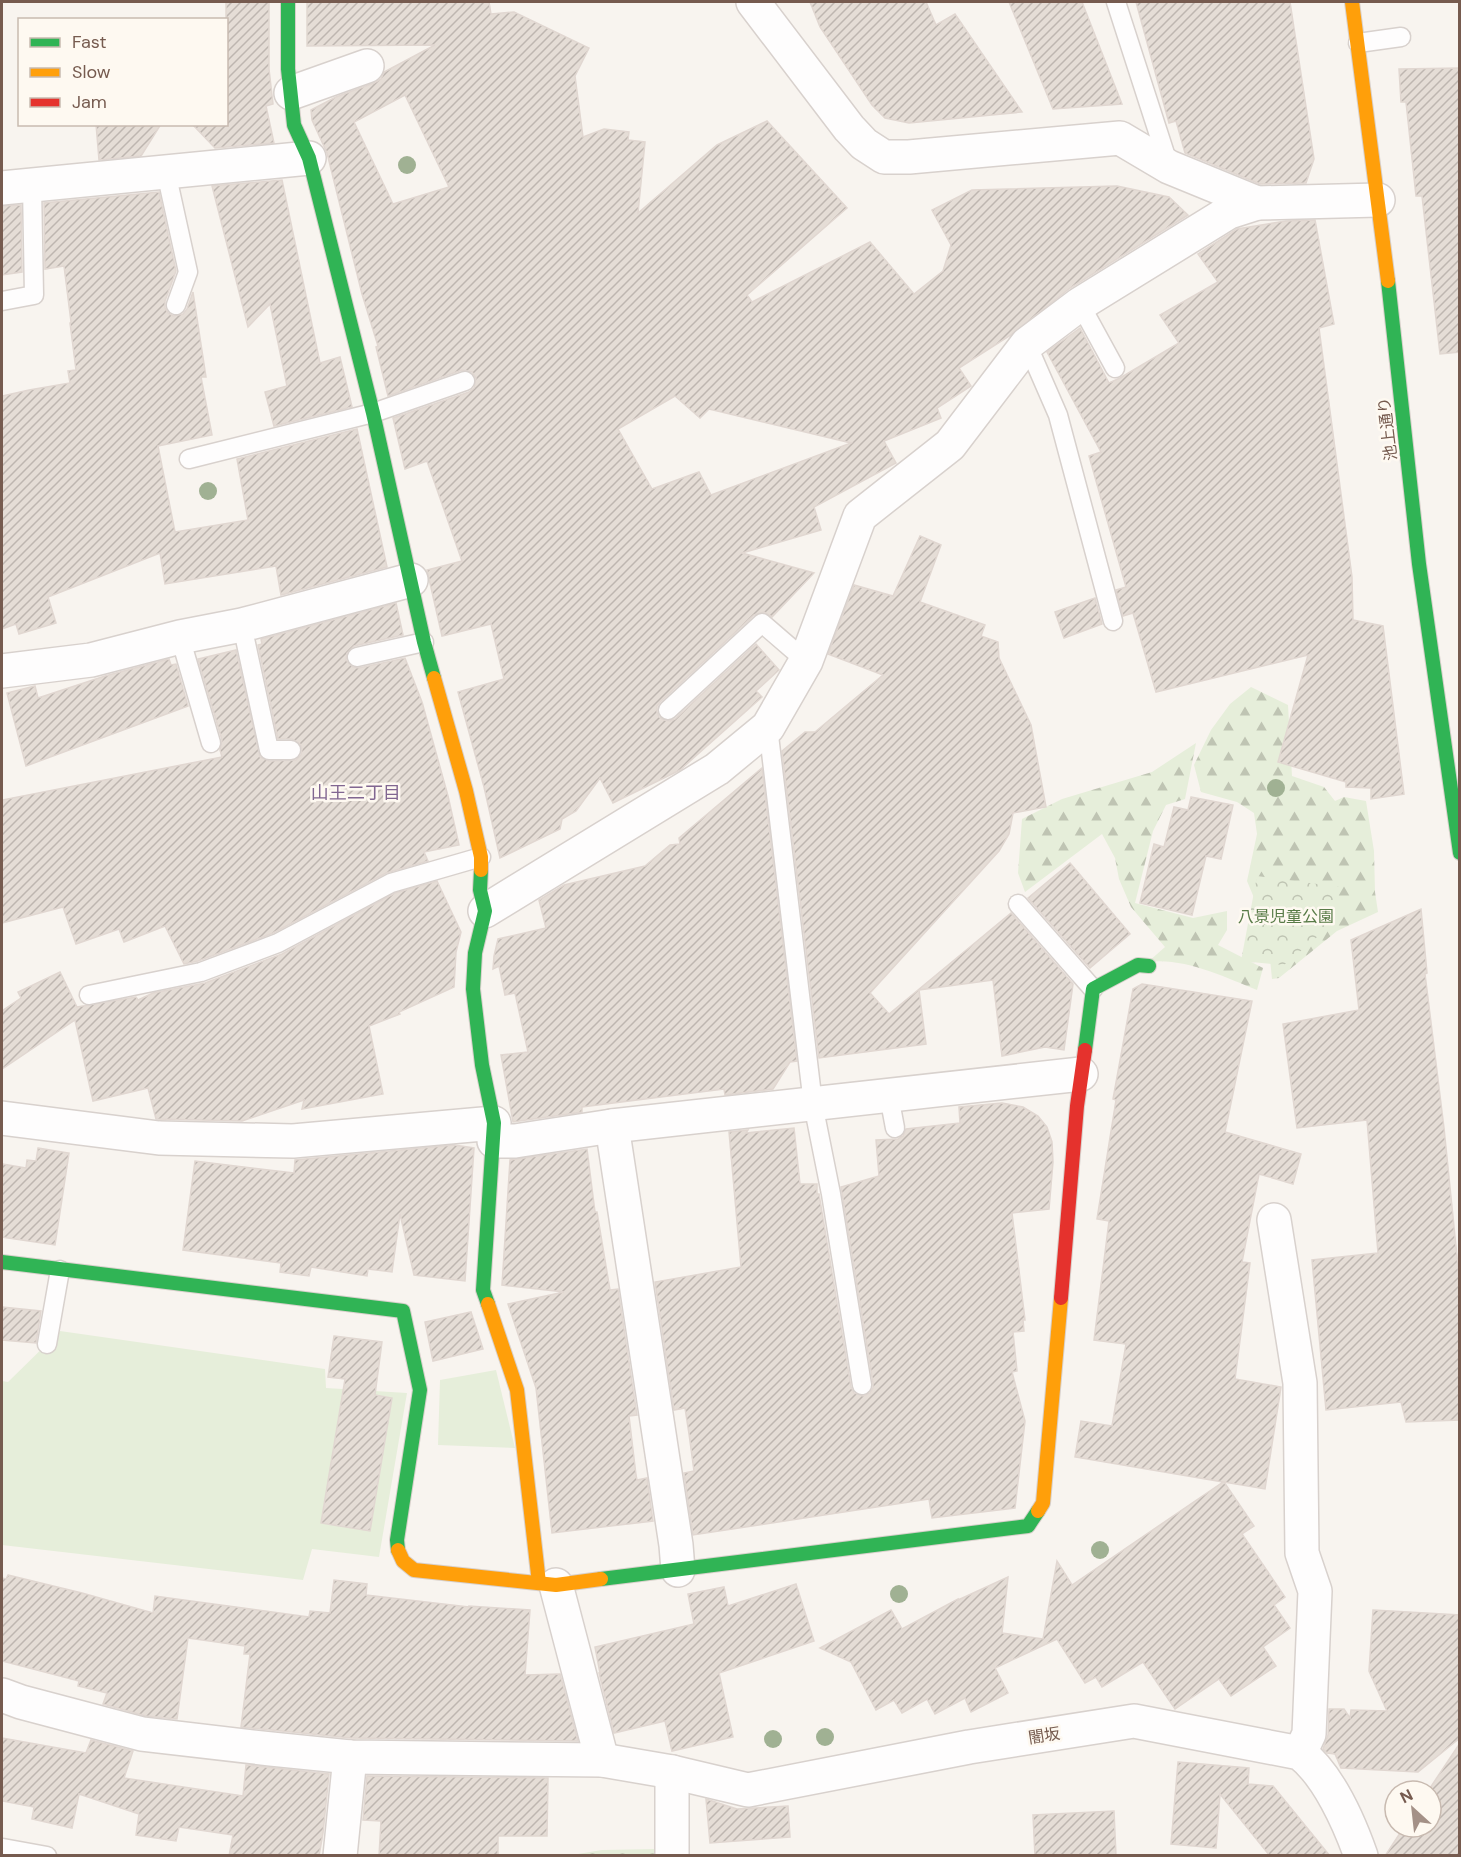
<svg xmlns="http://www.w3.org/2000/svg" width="1461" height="1857" viewBox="0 0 1461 1857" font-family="'DM Sans','Noto Sans JP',sans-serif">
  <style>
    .green { fill: #e6eeda }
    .forest { fill: url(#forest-firs) }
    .park { fill: url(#park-crowns) }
    .building { fill: url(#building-hatch); stroke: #e1d7d1; stroke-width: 1.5; fill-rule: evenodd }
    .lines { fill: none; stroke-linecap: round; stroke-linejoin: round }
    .lane-casing { stroke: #d8d1cd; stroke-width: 21 }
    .street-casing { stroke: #d8d1cd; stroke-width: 36 }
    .fast-casing { stroke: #d8d0cb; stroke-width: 16 }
    .slow-casing { stroke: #d8d0cb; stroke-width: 16 }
    .jam-casing { stroke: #d8d0cb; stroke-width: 16 }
    .lane { stroke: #fefdfd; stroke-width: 18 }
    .street { stroke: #fefdfd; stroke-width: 33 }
    .fast { stroke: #30b455; stroke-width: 14 }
    .slow { stroke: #ff9f0a; stroke-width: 14 }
    .jam { stroke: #e5322d; stroke-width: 14 }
    .tree { fill: #a0b193 }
    .labels { text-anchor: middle; stroke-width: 5; stroke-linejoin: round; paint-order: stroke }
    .street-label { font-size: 16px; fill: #765b4f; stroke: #fef9f1 }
    .park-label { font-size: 16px; fill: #587b47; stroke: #fef9f1 }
    .neighbourhood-label { font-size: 18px; fill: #816691; stroke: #fef9f1 }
  </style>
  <defs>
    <pattern id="forest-firs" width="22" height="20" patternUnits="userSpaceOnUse" patternTransform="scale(1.5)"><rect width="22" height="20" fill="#e6eeda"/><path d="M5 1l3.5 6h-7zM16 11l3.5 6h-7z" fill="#bfc4b3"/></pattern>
    <pattern id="park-crowns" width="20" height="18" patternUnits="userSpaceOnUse" patternTransform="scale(1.5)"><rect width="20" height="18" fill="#e6eeda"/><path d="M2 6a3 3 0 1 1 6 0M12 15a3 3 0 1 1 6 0" fill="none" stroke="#bfc4b3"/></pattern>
    <pattern id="building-hatch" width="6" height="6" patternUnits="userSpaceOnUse" patternTransform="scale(1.5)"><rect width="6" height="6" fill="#e5ddd6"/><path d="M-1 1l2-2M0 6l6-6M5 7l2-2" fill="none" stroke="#beb6b0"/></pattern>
  </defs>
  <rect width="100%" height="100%" fill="#f8f4ef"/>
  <g class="green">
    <polygon points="60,1331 325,1369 326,1388 407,1393 379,1557 312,1549 303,1580 2,1545 2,1381 8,1382"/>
    <polygon points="496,1370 515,1448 438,1445 440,1380"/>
  </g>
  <g class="forest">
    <polygon points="1251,687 1288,705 1292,776 1324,787 1335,801 1344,797 1366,801 1374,851 1375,892 1378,912 1337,931 1279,978 1272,979 1267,929 1247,881 1257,834 1254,813 1237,802 1201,792 1194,765 1211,730 1230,704"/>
    <path d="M1196,743l-11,56 -19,6 -13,26 -18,72 58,15 34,-7v19l-9,15 45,23 -6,22c-32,-13 -74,-33 -109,-28l17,-15 -34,-40 -12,-28 -4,-21 -13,-24 -77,58 -7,-19 4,-54 40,-20 90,-27z"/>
  </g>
  <g class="park">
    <polygon points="1257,876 1340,887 1329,927 1284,965 1241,961"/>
    <polygon points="657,1849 658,1855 566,1856 602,1850"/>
  </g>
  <g class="building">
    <polygon points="226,2 269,2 269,69 273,104 266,106 274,143 215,148 192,124 226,124"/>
    <path d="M307,2h182l2,12 23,-2 75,36 -14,28 8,61 21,-8 25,3 -1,8 17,2 -7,71 79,-68 50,-24 80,87 -100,87 5,7 118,-60 44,52 29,-23 8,-26 -19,-35 40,-20 145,-4 52,11 19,18 -118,73 -59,47 -52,33 12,18 -34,22 4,10 -57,23 12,22 -82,44 7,23 -79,23 72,20 -42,44 -8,-5 -10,3 -94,87 -3,4v6l2,5 5,3 6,1 5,-2 81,-75 23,26 -23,21 6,6 -82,73 -67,33 -13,-25 -24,33 -14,8 -2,10 -60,29 -16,-71 -26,-95 46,-13 -13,-55 -49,12 -15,-66 35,-9 -35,-100 -22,8 -12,-51 76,-26 5,-4 2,-10 -4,-6 -10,-2 -74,26 -12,-49 2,-1 -16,-52 -35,-141 -15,-33 -1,-10 25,-13 38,-14 7,-4 3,-7 51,-27 -128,1zM405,95l44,92 -56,17 -39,-82zM675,396l25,22 9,-9 142,34 -140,52 -12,-23 -47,17 -34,-60z"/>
    <polygon points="810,2 926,2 936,25 955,14 1022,112 909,123 885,118 872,105 820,27"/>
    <polygon points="1009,2 1082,2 1122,104 1053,109"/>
    <polygon points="1136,2 1290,2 1314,159 1306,183 1260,184 1185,153 1176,121 1169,123"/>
    <polygon points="1460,68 1460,352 1440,354 1422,196 1416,196 1406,102 1401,102 1399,69"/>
    <polygon points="96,124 161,124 141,156 99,160"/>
    <polygon points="282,180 320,363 340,357 352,407 274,426 265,392 287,386 270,304 248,327 212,186"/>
    <polygon points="159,192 176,271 165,301 165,308 168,313 173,316 183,314 187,309 193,292 206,377 201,377 212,435 158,446 175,532 248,520 237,459 357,429 387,567 281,595 276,566 165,584 160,553 48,597 56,623 19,634 16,624 2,629 2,396 29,390 70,383 68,371 76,370 70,323 71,322 64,266 45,269 44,203"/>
    <polygon points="21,205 22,272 2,275 2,206"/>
    <polygon points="1315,220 1334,324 1319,328 1352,577 1353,620 1383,626 1404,794 1371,799 1371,788 1346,787 1346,782 1278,762 1308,655 1156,692 1133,613 1123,616 1116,590 1126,587 1089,456 1101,452 1047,352 1080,328 1109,383 1120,378 1179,343 1160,315 1218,282 1198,254 1237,229 1286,221"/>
    <polygon points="920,536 941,545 920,602 985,625 981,636 998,642 999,658 1031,725 1046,807 1013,813 1009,834 999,851 870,993 889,1014 1011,913 1073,984 1064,1050 1045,1047 1002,1056 993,980 919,990 926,1044 819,1058 782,751 805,732 815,732 883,675 828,654 854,585 893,596"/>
    <polygon points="1095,598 1102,624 1064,638 1055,612"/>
    <polygon points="396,603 403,635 354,646 347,653 346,660 353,667 359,668 405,658 422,702 448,796 459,845 424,852 428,861 386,873 273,933 198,961 184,964 165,926 124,942 119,929 76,944 63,907 2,923 2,800 222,757 220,750 222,740 198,659 236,650 260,757 269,761 296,760 301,755 302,749 300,744 292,739 278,739 258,645 262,644 261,639"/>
    <polygon points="169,659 171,665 176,664 188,706 26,766 7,693 35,686 38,698 105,676"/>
    <polygon points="762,768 797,1061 790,1062 773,1089 725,1095 724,1089 582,1107 582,1112 513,1122 501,1055 528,1052 515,993 505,995 499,966 493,969 494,956 498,939 546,928 539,900 564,885 645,866 670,845 680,844 679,838"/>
    <polygon points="1191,797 1233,805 1221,859 1206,856 1192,915 1140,903 1154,844 1164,847 1174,807 1188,810"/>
    <polygon points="1070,863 1130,934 1090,968 1028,898"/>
    <polygon points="437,881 461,932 456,952 454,987 399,1012 400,1014 369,1026 383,1094 302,1109 304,1100 242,1121 156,1119 148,1088 93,1101 75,1020 2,1069 2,1011 21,998 18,992 60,972 77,1007 136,997 138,1000 153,993 205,983 282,954 395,893"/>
    <polygon points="1421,909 1427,973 1425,974 1444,1128 1460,1286 1460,1420 1406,1422 1401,1402 1326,1410 1312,1260 1378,1253 1367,1120 1297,1128 1283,1024 1359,1010 1351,940"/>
    <polygon points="1142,984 1252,1001 1225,1132 1301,1154 1293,1184 1259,1174 1242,1262 1250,1263 1235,1379 1281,1387 1265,1489 1224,1482 1254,1526 1242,1534 1285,1597 1274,1605 1290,1628 1263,1647 1276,1666 1231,1696 1219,1679 1175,1709 1143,1662 1102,1687 1096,1677 1085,1683 1057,1639 995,1668 1008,1693 971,1712 965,1698 935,1714 927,1699 902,1713 894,1700 876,1710 851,1662 820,1648 891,1610 902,1629 958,1599 958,1600 1008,1577 1002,1633 1043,1639 1057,1561 1072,1585 1223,1482 1075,1457 1081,1421 1112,1426 1126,1344 1094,1340 1109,1221 1097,1219 1116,1100 1113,1099 1133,989"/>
    <polygon points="1002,1103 1023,1107 1038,1116 1047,1127 1052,1142 1053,1162 1049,1209 1012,1213 1025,1320 1023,1320 1024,1331 1013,1332 1017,1371 1012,1372 1025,1421 1015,1508 932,1518 929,1499 693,1535 684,1473 694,1471 689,1434 685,1408 674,1410 655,1282 741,1267 729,1132 748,1130 746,1133 794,1128 800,1184 817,1184 817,1194 819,1194 851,1387 854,1393 863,1396 870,1393 873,1388 873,1383 841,1187 879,1176 876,1140 898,1139 903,1136 906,1129 960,1123 959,1107"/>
    <polygon points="454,1145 474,1148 465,1281 414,1275 400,1214 392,1272 368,1269 367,1276 311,1267 309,1276 280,1272 281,1263 183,1250 195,1161 294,1173 295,1160"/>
    <polygon points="38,1148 69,1153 55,1245 2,1237 2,1164 26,1168 27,1160 36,1161"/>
    <polygon points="587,1149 595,1212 597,1212 610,1290 618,1289 637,1415 629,1416 636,1475 637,1480 647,1478 653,1521 552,1533 536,1388 508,1304 564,1292 502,1285 510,1160"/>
    <polygon points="2,1307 41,1311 36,1343 2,1340"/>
    <polygon points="471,1312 483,1349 433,1361 425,1322"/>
    <polygon points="334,1336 382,1342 375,1395 392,1398 370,1531 321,1523 345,1379 328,1377"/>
    <polygon points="8,1575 82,1593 153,1613 155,1596 309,1617 310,1611 330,1613 334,1580 367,1584 366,1595 469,1607 469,1606 530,1610 525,1675 560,1674 578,1741 351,1738 241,1727 250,1654 244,1654 245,1646 188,1638 177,1719 146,1716 103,1704 107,1693 78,1686 79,1681 2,1661 2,1578 6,1579"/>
    <polygon points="796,1584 814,1641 719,1673 733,1737 672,1751 665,1721 614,1733 599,1673 600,1673 595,1647 694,1624 688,1594 724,1587 728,1606"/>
    <polygon points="1373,1610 1460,1615 1460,1738 1418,1772 1341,1768 1335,1754 1327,1753 1323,1749 1328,1735 1329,1709 1344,1709 1350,1718 1351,1710 1387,1711 1369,1671"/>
    <polygon points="2,1738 86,1753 91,1740 133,1751 124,1778 243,1796 246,1765 329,1774 323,1833 319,1856 229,1856 233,1835 179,1827 176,1841 136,1835 139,1814 79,1794 72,1828 32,1819 34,1807 2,1801"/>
    <polygon points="1460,1743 1460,1856 1385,1856 1404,1827 1431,1827 1431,1791 1428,1791"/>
    <polygon points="1178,1762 1249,1768 1248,1784 1273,1786 1330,1856 1270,1856 1220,1794 1216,1848 1171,1844"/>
    <polygon points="367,1776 548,1778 547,1836 498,1836 498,1856 379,1856 381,1821 363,1820"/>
    <polygon points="706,1799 737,1809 788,1806 790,1837 710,1843"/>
    <polygon points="1114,1811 1116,1856 1035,1856 1033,1815"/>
  </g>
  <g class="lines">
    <defs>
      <g id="lane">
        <polyline points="1116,2 1169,166"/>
        <polyline points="1358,43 1401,37"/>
        <polyline points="166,172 188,272 176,305"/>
        <polyline points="2,301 34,295 32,186"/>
        <polyline points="1080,304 1115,368"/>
        <polyline points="1027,344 1058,415 1113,621"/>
        <polyline points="189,459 373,413 465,381"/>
        <polyline points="242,625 269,750 291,750"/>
        <polyline points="180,637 211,743"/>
        <polyline points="357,657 424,642"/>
        <polyline points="668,710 762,623 806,661 812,664"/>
        <polyline points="768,727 813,1104 831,1194 862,1385"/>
        <polyline points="1018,904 1093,989"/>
        <polyline points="89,995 201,972 278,943 391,883 481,857"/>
        <polyline points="889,1096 895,1128"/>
        <polyline points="47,1344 60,1270"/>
        <polyline points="3,1856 3,1848 47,1856"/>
      </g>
      <g id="street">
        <polyline points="753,2 849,128 864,144 884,157 909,157 1120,138 1169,167 1257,203 1378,200"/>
        <polyline points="291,93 367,66"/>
        <polyline points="2,188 309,158"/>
        <polyline points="2,671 91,660 180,637 242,625 411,580"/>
        <polyline points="485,911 717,769 768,727 806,661 860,516 950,445 1027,344 1080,304 1229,212 1257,203"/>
        <polyline points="2,1118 159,1138 293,1141 494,1123"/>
        <polyline points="612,1126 676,1545 678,1570"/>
        <polyline points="494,1141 515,1141 612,1126 1081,1074"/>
        <polyline points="1274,1220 1300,1383 1302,1553 1315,1591 1309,1734 1300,1753"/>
        <polyline points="556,1585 602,1760"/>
        <path d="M2,1695l19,7 121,32 129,15 79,8 252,3 70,12 76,18 221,-43 165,-26 166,32c28,22 49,69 61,103"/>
        <polyline points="672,1772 672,1856"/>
        <polyline points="340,1856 350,1757"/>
      </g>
      <g id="fast">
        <polyline points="288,2 288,69 294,125 309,158 373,413 424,642 434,678"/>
        <polyline points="1388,281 1419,564 1460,853"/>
        <polyline points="481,870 480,890 485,911 475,953 473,989 482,1065 494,1123 483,1290 488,1304"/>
        <polyline points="1085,1050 1093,989 1138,965 1149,966"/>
        <polyline points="2,1262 403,1311 420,1390 397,1540 398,1550"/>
        <polyline points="601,1579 1028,1526 1038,1511"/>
      </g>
      <g id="slow">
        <polyline points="1352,2 1388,281"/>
        <polyline points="434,678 466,791 481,857 481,870"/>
        <polyline points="488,1304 517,1390 539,1583"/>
        <polyline points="1038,1511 1043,1503 1061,1298"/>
        <polyline points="398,1550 403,1561 414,1570 556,1585 601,1579"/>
      </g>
      <polyline id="jam" points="1061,1298 1077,1106 1085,1050"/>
    </defs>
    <use href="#lane" class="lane-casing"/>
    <use href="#street" class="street-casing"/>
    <use href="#fast" class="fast-casing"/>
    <use href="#slow" class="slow-casing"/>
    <use href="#jam" class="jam-casing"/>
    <use href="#lane" class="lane"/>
    <use href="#street" class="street"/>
    <use href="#fast" class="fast"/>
    <use href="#slow" class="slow"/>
    <use href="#jam" class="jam"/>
  </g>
  <g class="tree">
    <circle cx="407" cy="165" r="9"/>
    <circle cx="208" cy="491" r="9"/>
    <circle cx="1276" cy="788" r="9"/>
    <circle cx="1100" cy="1550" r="9"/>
    <circle cx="899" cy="1594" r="9"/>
    <circle cx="825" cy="1737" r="9"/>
    <circle cx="773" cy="1739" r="9"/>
  </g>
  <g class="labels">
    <g class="street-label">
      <text transform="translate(1387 429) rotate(-97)" y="6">池上通り</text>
      <text transform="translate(1044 1735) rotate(-9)" y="6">闇坂</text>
    </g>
    <g class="park-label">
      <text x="1286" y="922">八景児童公園</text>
    </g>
    <g class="neighbourhood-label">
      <text x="356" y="799">山王二丁目</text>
    </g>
  </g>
  <rect width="1461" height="1857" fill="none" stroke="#765b4f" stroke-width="6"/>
  <rect x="18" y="18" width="210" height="108" fill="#fef9f1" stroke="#c8bab0" stroke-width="1.5"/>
  <rect x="30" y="38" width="30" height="9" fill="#30b455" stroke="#c8bab0" stroke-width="1.5"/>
  <text x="72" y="48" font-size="18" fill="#765b4f">Fast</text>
  <rect x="30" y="68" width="30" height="9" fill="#ff9f0a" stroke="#c8bab0" stroke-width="1.5"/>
  <text x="72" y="78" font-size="18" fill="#765b4f">Slow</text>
  <rect x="30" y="98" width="30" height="9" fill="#e5322d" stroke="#c8bab0" stroke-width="1.5"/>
  <text x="72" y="108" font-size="18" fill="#765b4f">Jam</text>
  <g transform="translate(1413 1809) rotate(333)"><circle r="28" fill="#fef9f1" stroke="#c8bab0" stroke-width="1.5"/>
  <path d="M0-4.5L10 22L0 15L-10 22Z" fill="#a49187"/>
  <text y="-9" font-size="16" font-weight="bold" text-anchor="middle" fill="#765b4f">N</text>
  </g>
</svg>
